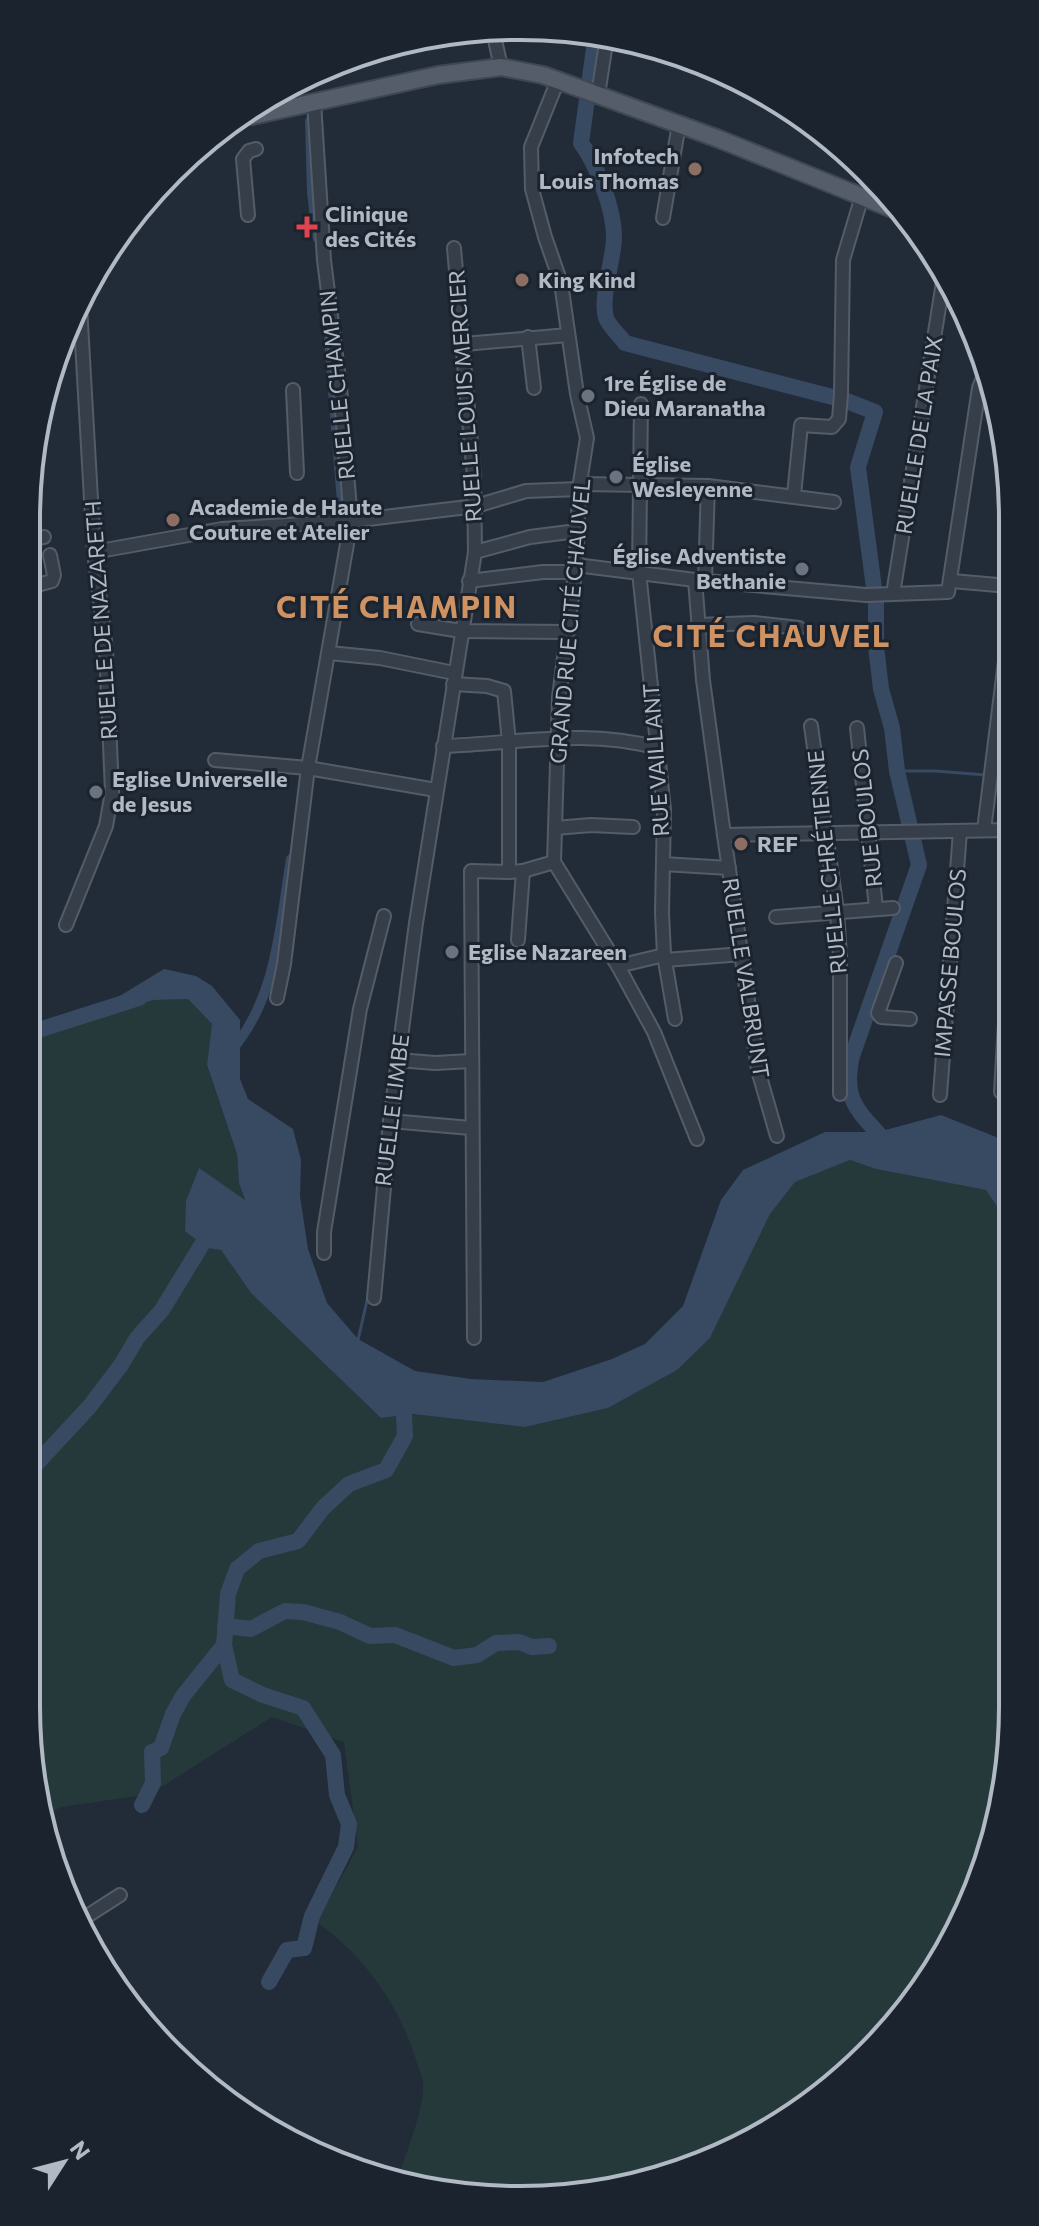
<svg xmlns="http://www.w3.org/2000/svg" width="1039" height="2226" viewBox="0 0 1039 2226" font-family="Commissioner,sans-serif">
  <style>
    .green { fill: #25393b }
    .water { fill: #384962 }
    .lines { fill: none; stroke-linecap: round; stroke-linejoin: round }
    .stream { stroke: #384962; stroke-width: 3 }
    .canal { stroke: #384962; stroke-width: 10 }
    .river { stroke: #384962; stroke-width: 16 }
    .minor-casing { stroke: #545c67; stroke-width: 16 }
    .major-casing { stroke: #3f4752; stroke-width: 20 }
    .minor { stroke: #363e49; stroke-width: 12 }
    .major { stroke: #545d69; stroke-width: 16 }
    .education-dot { fill: #8d6e63; stroke: #1b232e; stroke-width: 3 }
    .health-dot { fill: #e0444e; stroke: #1b232e; stroke-width: 3 }
    .worship-dot { fill: #6b7280; stroke: #1b232e; stroke-width: 3 }
    .labels { text-anchor: middle; stroke-width: 6; stroke-linejoin: round; paint-order: stroke }
    .poi-label { font-size: 22px; font-weight: bold; fill: #b1b9c5; stroke: #1b232e; text-anchor: start }
    .street-label { font-size: 22px; fill: #b1b9c5; stroke: #1b232e }
    .district-label { font-size: 30px; font-weight: bold; letter-spacing: 2px; fill: #cf9262; stroke: #1b232e }
    .rim { fill: none; stroke: #b1b9c5; stroke-width: 4 }
  </style>
  <rect width="100%" height="100%" fill="#222c39"/>
  <path class="green" d="M188,999l24,25 -5,42 30,88 2,29 6,19 -38,46 14,2 30,43 130,125 32,-4 112,13 83,-19 68,-38 34,-32 60,-124 25,-32 55,-22 26,9 110,21 25,37 2,480 -38,189 -106,159 -131,94 -154,47 -161,-6 -26,-10c8,-23 28,-73 26,-96 0,-7 -5,-17 -7,-24 -17,-56 -52,-104 -99,-138l41,-75 -14,-105 -72,-25 -122,77 -88,13 -18,7 -18,-108v-616l13,-52 14,-11 101,-27z"/>
  <polygon class="water" points="164,969 196,976 212,986 240,1020 240,1079 248,1099 293,1129 301,1160 300,1196 308,1249 327,1303 358,1339 415,1371 471,1379 543,1382 612,1359 645,1344 683,1306 721,1200 743,1170 825,1132 878,1132 941,1115 1011,1143 1011,1227 986,1190 876,1169 850,1160 795,1182 770,1214 710,1338 677,1370 608,1408 525,1427 413,1414 381,1418 251,1293 221,1250 207,1248 185,1231 186,1201 199,1168 245,1200 239,1183 237,1154 207,1065 212,1024 188,999 154,1000 123,1008 118,997"/>
  <g class="lines">
    <g class="stream">
      <polyline points="897,771 936,771 985,775"/>
      <polyline points="1002,776 1010,776"/>
      <polyline points="358,1340 369,1292"/>
    </g>
    <g class="canal">
      <polyline points="310,121 312,192 317,237"/>
      <polyline points="329,340 344,527"/>
      <path d="M232,1050c45,-53 48,-125 59,-191"/>
    </g>
    <g class="river">
      <path d="M595,41l-14,102c16,22 33,66 33,94 0,22 -14,60 -8,81 3,8 14,18 19,25l219,57 31,12 -17,55 18,136v43l5,43 11,39 5,43 22,94 -67,191c-11,49 10,57 39,92"/>
      <polyline points="26,1034 139,998"/>
      <polyline points="26,1475 90,1406 121,1365 137,1338 162,1310 212,1228"/>
      <polyline points="225,1626 251,1629 285,1611 303,1612 340,1622 370,1636 395,1635 454,1658 477,1655 496,1643 519,1642 532,1647 549,1646"/>
      <polyline points="142,1805 153,1783 152,1752 161,1748 173,1714 183,1696 224,1645"/>
      <polyline points="269,1982 287,1950 304,1948 312,1916 346,1847 349,1824 337,1795 333,1755 303,1708 263,1695 232,1680 224,1645 228,1594 237,1569 259,1551 298,1541 323,1508 349,1484 386,1470 405,1436 403,1394"/>
    </g>
    <defs>
      <g id="minor">
        <polyline points="493,31 501,67"/>
        <polyline points="558,80 531,147 532,189 545,237 561,283 577,394 587,438 579,489 576,565 559,697 554,862 618,966 654,1032 697,1139"/>
        <polyline points="598,95 606,43"/>
        <polyline points="248,215 243,159 249,151 256,149"/>
        <polyline points="663,218 679,124"/>
        <polyline points="528,337 534,388"/>
        <polyline points="464,344 568,335"/>
        <polyline points="293,390 297,473"/>
        <polyline points="641,404 639,572 664,810 662,913 664,955 675,1019"/>
        <polyline points="580,484 708,486 834,502"/>
        <polyline points="794,495 801,425 832,427 839,419 841,394 843,260 862,196"/>
        <polyline points="26,541 44,537"/>
        <polyline points="94,552 222,529 351,521 476,506 526,491 579,489"/>
        <polyline points="475,552 530,537 577,531"/>
        <polyline points="576,565 695,580 866,595 948,592 979,388 986,370"/>
        <polyline points="695,580 703,680 724,835 758,1070 777,1136"/>
        <polyline points="705,580 708,486"/>
        <polyline points="469,581 543,572 575,572"/>
        <polyline points="952,581 1009,586"/>
        <polyline points="26,588 52,581 54,575 50,555"/>
        <polyline points="893,594 944,276"/>
        <polyline points="418,624 461,631 568,632"/>
        <polyline points="698,625 754,623 799,628"/>
        <polyline points="329,653 380,658 454,673"/>
        <polyline points="453,684 487,686 504,691 509,742 509,872 471,871 474,1338"/>
        <polyline points="811,726 837,911 840,956 840,1094"/>
        <polyline points="857,728 876,908"/>
        <path d="M443,746c72,-2 143,-18 214,2"/>
        <polyline points="215,760 308,768 436,790"/>
        <polyline points="555,828 591,825 633,827"/>
        <polyline points="984,830 1009,629"/>
        <polyline points="724,835 1010,830"/>
        <polyline points="663,864 729,868"/>
        <polyline points="523,871 554,862"/>
        <polyline points="509,872 523,871 518,940"/>
        <polyline points="776,917 893,908"/>
        <polyline points="66,925 106,826 112,792 106,649 94,552 80,306"/>
        <polyline points="665,960 743,954"/>
        <polyline points="896,963 878,1013 881,1017 910,1019"/>
        <polyline points="618,966 664,955"/>
        <polyline points="277,998 284,964 308,768 351,521 340,387 324,260 314,102"/>
        <polyline points="398,1060 435,1063 471,1061"/>
        <polyline points="1001,1092 1010,937"/>
        <polyline points="940,1095 960,831"/>
        <polyline points="390,1121 471,1128"/>
        <polyline points="324,1253 324,1232 360,1009 384,916"/>
        <polyline points="374,1298 390,1121 416,923 475,552 474,477 454,248"/>
        <polyline points="81,1920 120,1895"/>
      </g>
      <polyline id="major" points="252,116 438,75 501,67 543,75 719,139 905,214"/>
    </defs>
    <use href="#minor" class="minor-casing"/>
    <use href="#major" class="major-casing"/>
    <use href="#minor" class="minor"/>
    <use href="#major" class="major"/>
  </g>
  <g class="education-dot">
    <circle cx="695" cy="169" r="8"/>
    <circle cx="522" cy="280" r="8"/>
    <circle cx="173" cy="520" r="8"/>
    <circle cx="741" cy="844" r="8"/>
  </g>
  <path class="health-dot" d="M303 215h8v8h8v8h-8v8h-8v-8h-8v-8h8z"/>
  <g class="worship-dot">
    <circle cx="588" cy="396" r="8"/>
    <circle cx="616" cy="477" r="8"/>
    <circle cx="802" cy="569" r="8"/>
    <circle cx="96" cy="792" r="8"/>
    <circle cx="452" cy="952" r="8"/>
  </g>
  <g class="labels">
    <g class="poi-label">
      <text x="679" y="164" text-anchor="end">Infotech<tspan x="679" dy="25">Louis Thomas</tspan></text>
      <text x="325" y="222">Clinique<tspan x="325" dy="25">des Cités</tspan></text>
      <text x="538" y="288">King Kind</text>
      <text x="604" y="391">1re Église de<tspan x="604" dy="25">Dieu Maranatha</tspan></text>
      <text x="632" y="472">Église<tspan x="632" dy="25">Wesleyenne</tspan></text>
      <text x="189" y="515">Academie de Haute<tspan x="189" dy="25">Couture et Atelier</tspan></text>
      <text x="786" y="564" text-anchor="end">Église Adventiste<tspan x="786" dy="25">Bethanie</tspan></text>
      <text x="112" y="787">Eglise Universelle<tspan x="112" dy="25">de Jesus</tspan></text>
      <text x="757" y="852">REF</text>
      <text x="468" y="960">Eglise Nazareen</text>
    </g>
    <g class="street-label">
      <text transform="translate(337 385) rotate(-96)" y="8">RUELLE CHAMPIN</text>
      <text transform="translate(465 396) rotate(-94)" y="8">RUELLE LOUIS MERCIER</text>
      <text transform="translate(919 435) rotate(-81)" y="8">RUELLE DE LA PAIX</text>
      <text transform="translate(101 620) rotate(-94)" y="8">RUELLE DE NAZARETH</text>
      <text transform="translate(570 621) rotate(-85)" y="8">GRAND RUE CITÉ CHAUVEL</text>
      <text transform="translate(656 760) rotate(-94)" y="8">RUE VAILLANT</text>
      <text transform="translate(867 818) rotate(-96)" y="8">RUE BOULOS</text>
      <text transform="translate(827 862) rotate(-96)" y="8">RUELLE CHRÉTIENNE</text>
      <text transform="translate(950 963) rotate(-85)" y="8">IMPASSE BOULOS</text>
      <text transform="translate(746 978) rotate(81)" y="8">RUELLE VALBRUNT</text>
      <text transform="translate(392 1110) rotate(-83)" y="8">RUELLE LIMBE</text>
    </g>
    <g class="district-label">
      <text x="397" y="618">CITÉ CHAMPIN</text>
      <text x="772" y="647">CITÉ CHAUVEL</text>
    </g>
  </g>
  <path d="M0 0H1039V2226H0ZM519 40H520A479 479 0 0 1 999 519V1707A479 479 0 0 1 520 2186H519A479 479 0 0 1 40 1707V519A479 479 0 0 1 519 40Z" fill="#1b232e" fill-rule="evenodd"/>
  <path class="rim" d="M519 40H520A479 479 0 0 1 999 519V1707A479 479 0 0 1 520 2186H519A479 479 0 0 1 40 1707V519A479 479 0 0 1 519 40Z"/>
  <g transform="translate(64 2162) rotate(54)" stroke="#1b232e" stroke-width="6" paint-order="stroke">
  <path d="M0-6L14 30L0 20L-14 30Z" fill="#b1b9c5"/>
  <text y="-12" font-size="22" font-weight="bold" text-anchor="middle" fill="#b1b9c5">N</text>
  </g>
</svg>
